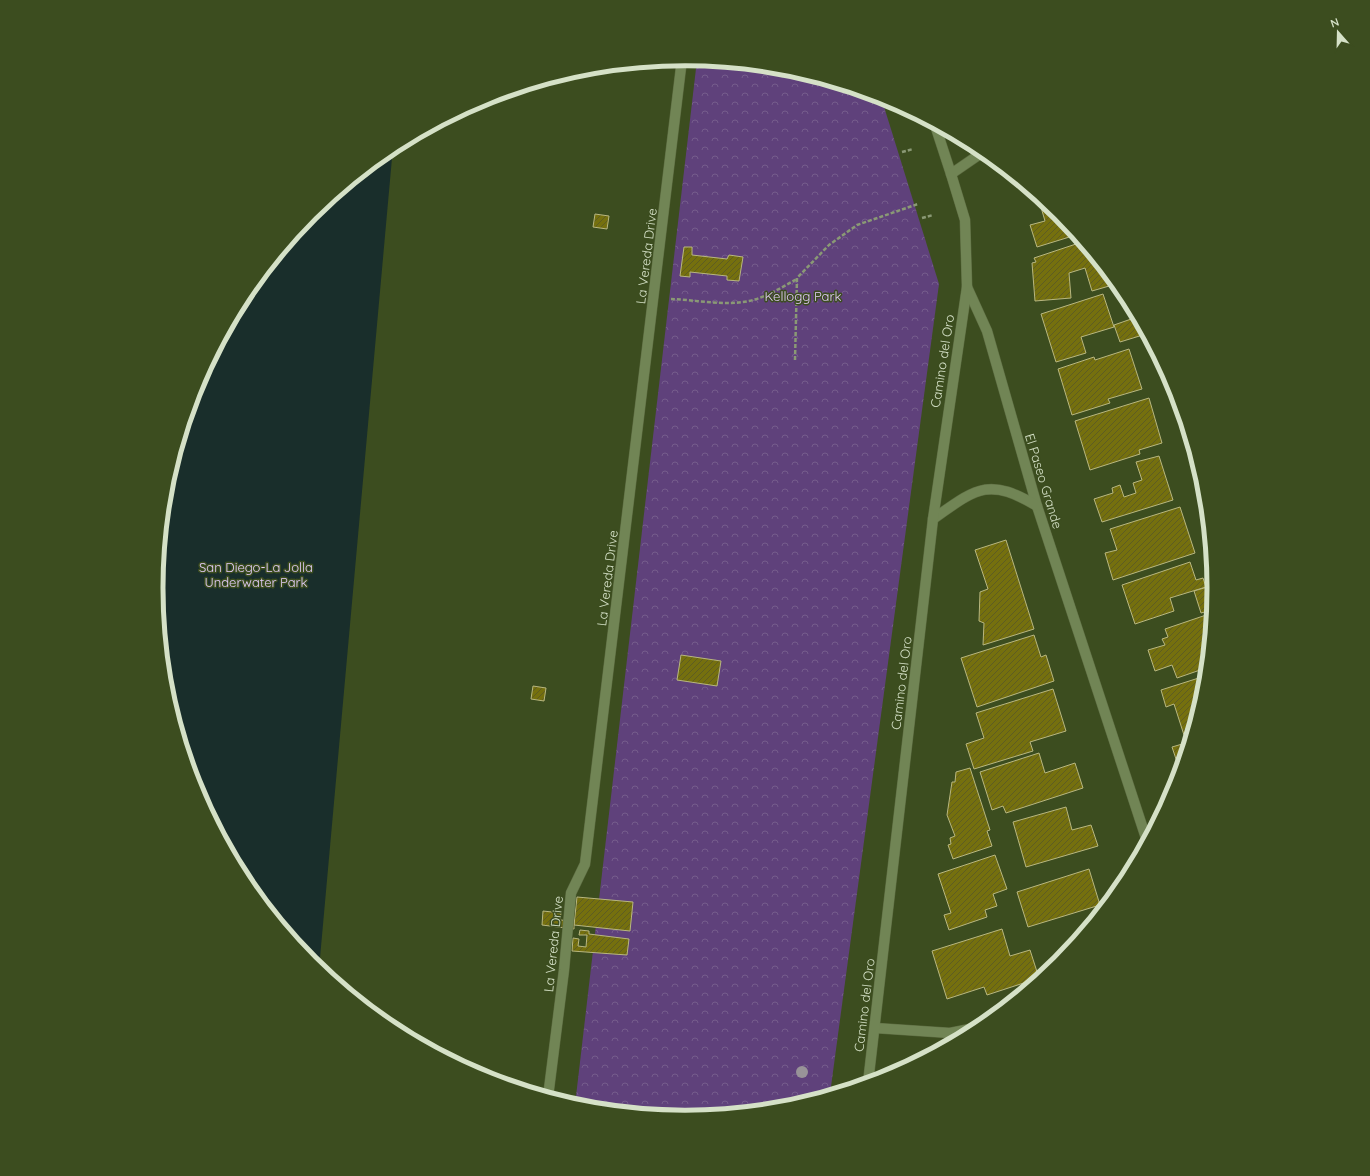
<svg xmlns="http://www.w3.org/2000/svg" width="1370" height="1176" viewBox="0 0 1370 1176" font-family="Quicksand,sans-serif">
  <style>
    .park { fill: url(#park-crowns) }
    .water { fill: #192e2b }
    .building { fill: url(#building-hatch); stroke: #b8b780 }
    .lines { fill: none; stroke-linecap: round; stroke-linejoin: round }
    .street-casing { stroke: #5c6b41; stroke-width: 11 }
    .secondary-casing { stroke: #5c6b41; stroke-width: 11 }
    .path { stroke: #8a9975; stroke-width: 2.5; stroke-dasharray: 4 2; stroke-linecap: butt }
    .street { stroke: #718555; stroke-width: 10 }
    .secondary { stroke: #718555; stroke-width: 10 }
    .tree { fill: #989398 }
    .labels { text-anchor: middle; stroke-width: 3; stroke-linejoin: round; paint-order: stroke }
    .street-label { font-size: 13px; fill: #d5e1c7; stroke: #3c4d1f }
    .park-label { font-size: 13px; fill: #e3cdfb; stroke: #3c4d1f }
    .rim { fill: none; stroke: #d5e1c7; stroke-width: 5 }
  </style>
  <defs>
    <pattern id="park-crowns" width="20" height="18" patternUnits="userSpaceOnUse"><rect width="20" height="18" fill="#5f417b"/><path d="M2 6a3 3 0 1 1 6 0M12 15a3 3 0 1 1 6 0" fill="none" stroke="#755c8c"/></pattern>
    <pattern id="building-hatch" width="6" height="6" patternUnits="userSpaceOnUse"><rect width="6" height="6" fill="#75700e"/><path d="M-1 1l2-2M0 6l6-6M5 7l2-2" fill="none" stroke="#5d5c23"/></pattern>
  </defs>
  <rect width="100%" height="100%" fill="#3c4d1f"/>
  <polygon class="park" points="697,60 788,69 881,97 939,284 830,1094 788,1107 685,1117 575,1105"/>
  <polygon class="water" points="393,147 319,969 311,962 245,882 196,790 166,691 156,588 166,485 196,385 245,294 311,214"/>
  <g class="building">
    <polygon points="1038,197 1059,214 1076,235 1037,247 1030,225 1045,221"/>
    <polygon points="595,214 609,216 607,229 593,227"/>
    <polygon points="1082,242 1116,284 1092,291 1085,268 1069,273 1071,298 1035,301 1032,263 1036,262 1034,258"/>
    <polygon points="684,247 692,247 692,255 727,259 729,255 743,257 739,281 727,280 727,276 690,272 690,277 680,276"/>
    <polygon points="1103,294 1114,327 1081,337 1086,353 1056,362 1041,314"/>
    <polygon points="1137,317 1146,334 1120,342 1114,325"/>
    <polygon points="1129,349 1142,389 1108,399 1110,403 1072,415 1058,369 1094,357 1095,360"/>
    <polygon points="1149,398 1162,443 1139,450 1140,454 1090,470 1075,421"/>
    <polygon points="1159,456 1173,500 1102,522 1094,499 1113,493 1112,488 1120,485 1124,497 1136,493 1133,483 1142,480 1136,462"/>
    <polygon points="1180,507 1195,553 1113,580 1105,553 1117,550 1110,529"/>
    <polygon points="1006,540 1034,629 983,645 984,623 979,621 980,592 988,589 975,550"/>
    <polygon points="1190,562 1196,580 1203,578 1206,587 1170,598 1174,611 1135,624 1122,585"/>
    <polygon points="1214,585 1212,610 1201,613 1194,591"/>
    <polygon points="1212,613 1206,668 1177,678 1172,665 1155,671 1148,650 1165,645 1162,639 1168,637 1165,629"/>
    <polygon points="1034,635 1041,657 1046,655 1054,681 977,707 961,658"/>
    <polygon points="681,655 721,661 717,686 677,680"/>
    <polygon points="1205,676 1204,691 1191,732 1184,735 1174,704 1166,707 1161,690"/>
    <polygon points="533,686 546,688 544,701 531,699"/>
    <polygon points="1053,689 1066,731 1030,742 1033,751 974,769 966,744 984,738 976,713"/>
    <polygon points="1189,742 1180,771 1172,747"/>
    <polygon points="1039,753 1045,773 1075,763 1083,788 1006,813 1003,806 992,810 980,772"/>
    <polygon points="970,768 990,830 987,831 992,846 953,859 948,845 951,844 950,838 955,836 947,815 952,782 955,782 956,772"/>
    <polygon points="1066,807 1072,830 1091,825 1098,846 1026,867 1013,822"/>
    <polygon points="995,855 1007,889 993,894 997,906 985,910 987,917 949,930 944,915 951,913 938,874"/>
    <polygon points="1089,869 1100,905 1028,927 1017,892"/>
    <polygon points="577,897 633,902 630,931 574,925"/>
    <polygon points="543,911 561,913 560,920 574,921 574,929 542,925"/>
    <polygon points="1002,929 1010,956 1030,950 1039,978 987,995 984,987 947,999 932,951"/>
    <polygon points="580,930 589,931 589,934 629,939 627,955 572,951 573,938 579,939 578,946 586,947 587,935 579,935"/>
  </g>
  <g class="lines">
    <defs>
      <g id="street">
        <polyline points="935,125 951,174"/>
        <polyline points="967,287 987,331 1037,506 1147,841"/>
        <path d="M933,519c44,-31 55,-42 104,-13"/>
        <polyline points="875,1028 950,1033 980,1027"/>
        <polyline points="548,1097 564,970 571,893 585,864 682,59"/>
      </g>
      <polyline id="secondary" points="868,1083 933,519 967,287 965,220 951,174 983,152"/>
    </defs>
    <use href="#street" class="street-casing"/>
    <use href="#secondary" class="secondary-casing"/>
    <g class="path">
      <polyline points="902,152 913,149"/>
      <polyline points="922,218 933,215"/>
      <path d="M671,299c25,1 54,7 78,2 18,-4 33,-14 48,-22"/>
      <polyline points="795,360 797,278 829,245 857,225 918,204"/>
    </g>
    <use href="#street" class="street"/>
    <use href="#secondary" class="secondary"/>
  </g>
  <circle class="tree" cx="802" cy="1072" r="6"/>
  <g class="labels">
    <g class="street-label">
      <text transform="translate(646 256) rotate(-83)" y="5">La Vereda Drive</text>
      <text transform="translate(942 361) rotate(-81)" y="5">Camino del Oro</text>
      <text transform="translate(1044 481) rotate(73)" y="5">El Paseo Grande</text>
      <text transform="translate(607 578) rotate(-83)" y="5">La Vereda Drive</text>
      <text transform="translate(901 683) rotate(-83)" y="5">Camino del Oro</text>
      <text transform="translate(553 944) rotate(-84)" y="5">La Vereda Drive</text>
      <text transform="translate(864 1005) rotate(-83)" y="5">Camino del Oro</text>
    </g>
    <g class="park-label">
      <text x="803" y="301">Kellogg Park</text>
      <text x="256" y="572">San Diego-La Jolla<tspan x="256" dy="15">Underwater Park</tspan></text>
    </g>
  </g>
  <path d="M0 0H1370V1176H0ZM163 588a522 522 0 1 1 1044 0a522 522 0 1 1-1044 0Z" fill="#3c4d1f" fill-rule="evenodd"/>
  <path class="rim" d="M163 588a522 522 0 1 1 1044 0a522 522 0 1 1-1044 0Z"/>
  <g transform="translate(1338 32) rotate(340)" stroke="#3c4d1f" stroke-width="3" paint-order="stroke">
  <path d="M0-3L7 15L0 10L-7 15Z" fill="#d5e1c7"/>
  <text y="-6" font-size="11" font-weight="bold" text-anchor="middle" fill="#d5e1c7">N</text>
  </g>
</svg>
